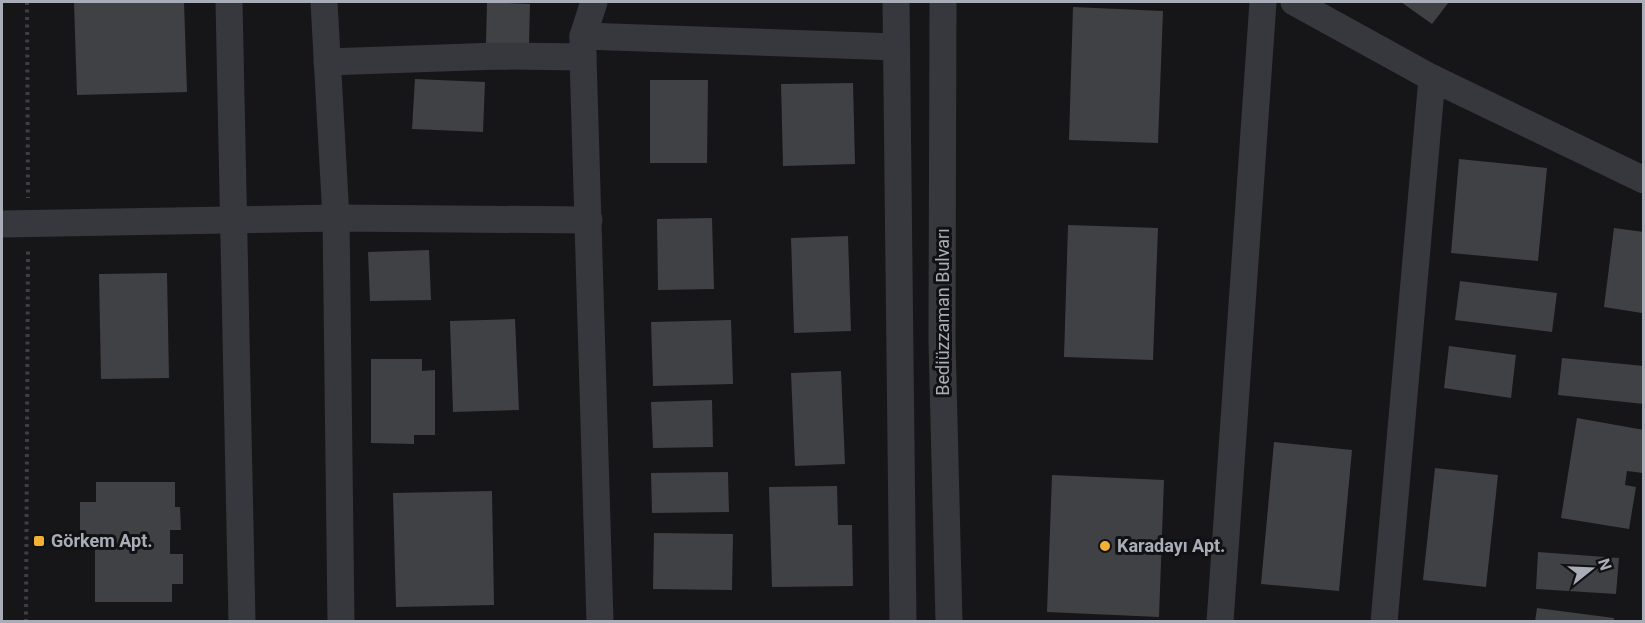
<svg xmlns="http://www.w3.org/2000/svg" width="1645" height="623" viewBox="0 0 1645 623" font-family="Roboto,sans-serif">
  <style>
    .building { fill: #404145 }
    .lines { fill: none; stroke-linecap: round; stroke-linejoin: round }
    .path { stroke: #3d3f44; stroke-width: 4; stroke-dasharray: 3 4.5; stroke-linecap: butt }
    .minor { stroke: #37383d; stroke-width: 27 }
    .poi-dot { fill: #f2b134; stroke: #111113; stroke-width: 2 }
    .labels { text-anchor: middle; stroke-width: 6; stroke-linejoin: round; paint-order: stroke }
    .street-label { font-size: 18px; fill: #a8adb8; stroke: #111113 }
    .poi-label { font-size: 18px; font-weight: bold; fill: #a8adb8; stroke: #111113; text-anchor: start }
  </style>
  <rect width="100%" height="100%" fill="#161618"/>
  <g class="building">
    <polygon points="74,2 184,2 187,92 77,95"/>
    <polygon points="487,2 530,4 529,45 486,43"/>
    <polygon points="1401,2 1449,2 1432,24"/>
    <polygon points="1073,7 1163,11 1158,143 1069,140"/>
    <polygon points="415,79 485,82 483,132 412,129"/>
    <polygon points="650,80 708,80 707,163 650,163"/>
    <polygon points="853,83 855,164 783,166 781,84"/>
    <polygon points="1459,159 1547,168 1538,261 1451,253"/>
    <polygon points="712,218 714,289 658,290 657,219"/>
    <polygon points="1068,225 1158,228 1153,360 1064,357"/>
    <polygon points="1614,228 1644,232 1642,313 1604,307"/>
    <polygon points="848,236 851,331 794,333 791,238"/>
    <polygon points="429,250 431,300 370,301 368,252"/>
    <polygon points="167,273 169,378 101,379 99,274"/>
    <polygon points="1460,281 1557,293 1552,332 1455,320"/>
    <polygon points="515,319 519,410 453,412 450,321"/>
    <polygon points="731,320 733,384 653,386 651,322"/>
    <polygon points="1449,346 1516,355 1511,398 1444,388"/>
    <polygon points="1562,358 1644,366 1644,404 1558,395"/>
    <polygon points="371,359 422,359 422,371 435,370 435,435 414,435 414,444 371,443"/>
    <polygon points="841,371 845,464 795,466 791,373"/>
    <polygon points="712,400 713,447 653,448 651,402"/>
    <polygon points="1577,418 1644,430 1643,473 1627,471 1625,485 1636,487 1629,529 1561,518"/>
    <polygon points="1274,442 1352,450 1339,591 1261,584"/>
    <polygon points="1435,468 1498,475 1486,587 1423,580"/>
    <polygon points="728,472 729,512 652,513 651,473"/>
    <polygon points="1052,475 1164,480 1159,617 1047,612"/>
    <polygon points="96,482 175,482 175,507 180,507 181,530 170,530 170,554 183,554 183,584 172,584 172,602 95,602 95,539 80,539 80,502 96,502"/>
    <polygon points="837,486 838,525 852,525 853,586 772,587 769,487"/>
    <polygon points="492,491 494,605 396,607 393,493"/>
    <polygon points="654,533 733,534 732,590 653,589"/>
    <polygon points="1538,552 1619,558 1616,594 1536,589"/>
    <polygon points="1537,608 1614,618 1613,622 1535,622"/>
  </g>
  <g class="lines">
    <g class="path">
      <polyline points="27,2 28,198"/>
      <polyline points="26,622 28,250"/>
    </g>
    <g class="minor">
      <polyline points="229,2 242,622"/>
      <polyline points="324,2 336,218 341,622"/>
      <polyline points="594,2 583,36 583,57 600,622"/>
      <polyline points="896,2 903,622"/>
      <polyline points="943,2 942,341 949,622"/>
      <polyline points="1294,2 1432,78 1644,180"/>
      <polyline points="583,36 896,47"/>
      <polyline points="327,62 498,56 583,57"/>
      <polyline points="2,224 336,218 589,220"/>
      <polyline points="1220,622 1263,2"/>
      <polyline points="1384,622 1432,78"/>
    </g>
  </g>
  <g class="poi-dot">
    <rect x="33" y="535" width="12" height="12" rx="3"/>
    <circle cx="1105" cy="546" r="6"/>
  </g>
  <g class="labels">
    <g class="street-label">
      <text transform="translate(943 312) rotate(-90)" y="6">Bediüzzaman Bulvarı</text>
    </g>
    <g class="poi-label">
      <text x="51" y="547">Görkem Apt.</text>
      <text x="1117" y="552">Karadayı Apt.</text>
    </g>
  </g>
  <rect width="1645" height="623" fill="none" stroke="#a8adb8" stroke-width="6"/>
  <g transform="translate(1591 569) rotate(72)" stroke="#111113" stroke-width="4.5" paint-order="stroke">
  <path d="M0-4.5L10 22L0 15L-10 22Z" fill="#a8adb8"/>
  <text y="-9" font-size="16" font-weight="bold" text-anchor="middle" fill="#a8adb8">N</text>
  </g>
</svg>
